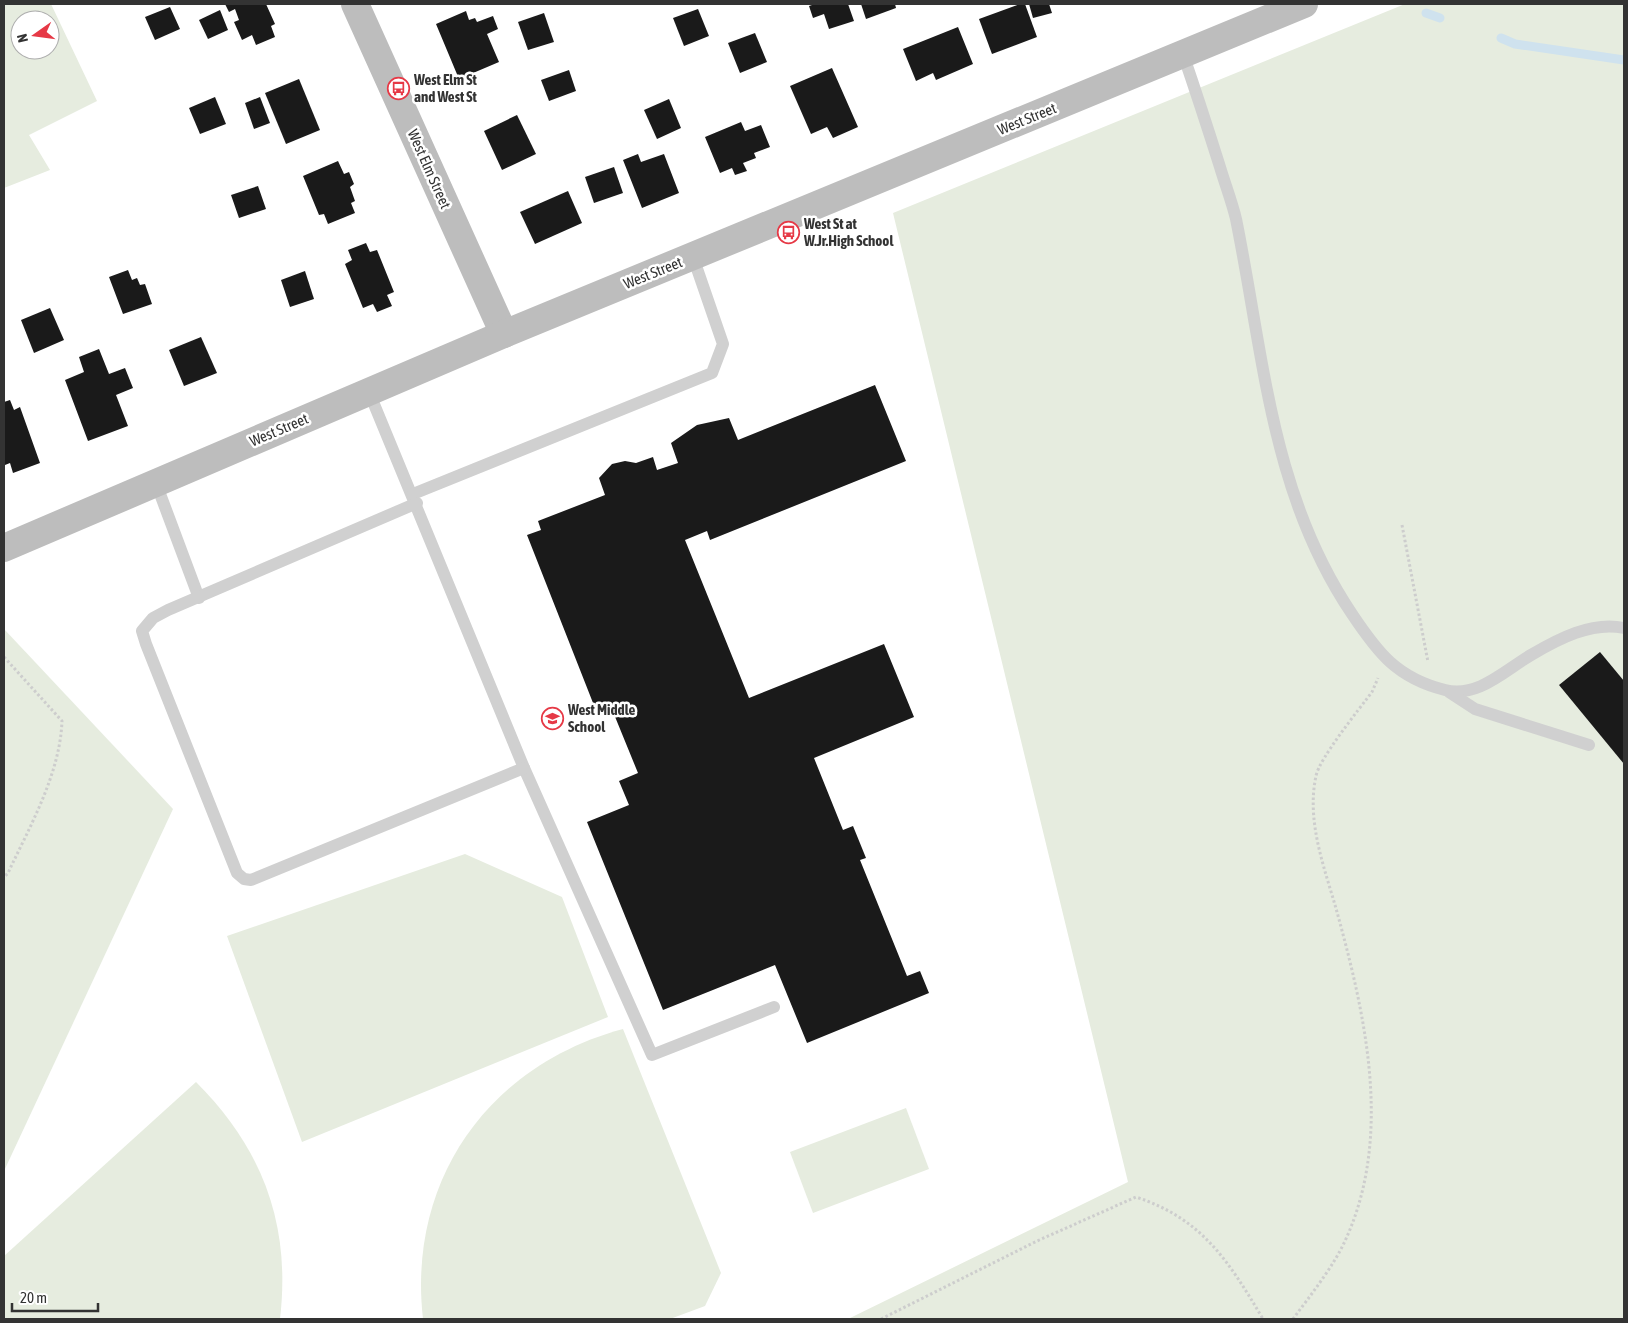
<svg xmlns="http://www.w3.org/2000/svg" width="1628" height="1323" viewBox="0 0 1628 1323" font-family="'Asap Condensed',sans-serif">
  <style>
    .green { fill: #e6ecdf; fill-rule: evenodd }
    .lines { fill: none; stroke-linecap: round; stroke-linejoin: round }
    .stream { stroke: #cfe2ee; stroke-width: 9 }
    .building { fill: #1a1a1a }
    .path { stroke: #cdcdcd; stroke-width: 3; stroke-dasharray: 2.5 2.5; stroke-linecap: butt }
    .lane { stroke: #d0d0d0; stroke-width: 12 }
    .secondary { stroke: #bdbdbd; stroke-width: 28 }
    .labels { text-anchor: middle; stroke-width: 5; stroke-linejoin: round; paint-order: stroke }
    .poi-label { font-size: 15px; font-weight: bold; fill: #333; stroke: #fff; text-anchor: start }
    .street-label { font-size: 15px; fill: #333; stroke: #fff }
  </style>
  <rect width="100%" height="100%" fill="#fff"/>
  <g class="green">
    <path d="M4,4h47l46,97 -68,34 21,35 -46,18zM20,20h30v30h-30z"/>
    <polygon points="1405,4 1624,4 1624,1319 848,1319 1128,1182 893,213"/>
    <polygon points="4,629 173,809 4,1171"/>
    <polygon points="465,854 562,897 608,1017 302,1142 227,936"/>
    <path d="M623,1029l98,244 -16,33 -35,13h-247c-16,-139 66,-254 200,-290z"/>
    <path d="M196,1082c67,67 95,143 84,237h-275l-1,-63z"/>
    <polygon points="906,1108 929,1169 813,1213 790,1152"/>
  </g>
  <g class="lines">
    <g class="stream">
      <polyline points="1426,13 1440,18"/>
      <polyline points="1501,38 1515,44 1624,60"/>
    </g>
  </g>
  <g class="building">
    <polygon points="225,4 266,4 275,24 271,26 275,37 256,45 252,35 242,40 234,22 239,20 235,9 229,12"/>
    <polygon points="815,4 848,4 854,21 829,29 824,14 813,18 809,6"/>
    <polygon points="861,4 895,4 896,8 866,19"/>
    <polygon points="1020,4 1025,4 1037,37 992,54 979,19"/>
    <polygon points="1029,4 1049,4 1052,13 1033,18"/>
    <polygon points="170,7 180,29 155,40 145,17"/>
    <polygon points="698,9 709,36 684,46 673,18"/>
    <polygon points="220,10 228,30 208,39 199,20"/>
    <polygon points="466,11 469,20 475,18 477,22 493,16 498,29 487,34 499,62 459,79 436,24"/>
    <polygon points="544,13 554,42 528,50 518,22"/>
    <polygon points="958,27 973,64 936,80 933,73 916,81 903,49"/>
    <polygon points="755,33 767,62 740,73 728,43"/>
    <polygon points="832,68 858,127 833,138 827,127 811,134 790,86"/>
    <polygon points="569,70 576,91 549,101 541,80"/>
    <polygon points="299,79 320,130 286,144 265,93"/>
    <polygon points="215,97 226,124 200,134 189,108"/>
    <polygon points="260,97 270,123 254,129 245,103"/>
    <polygon points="669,99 681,128 657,139 644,110"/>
    <polygon points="517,115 536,154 502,170 484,131"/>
    <polygon points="741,122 745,131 761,125 770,147 754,153 756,158 743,163 747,171 735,175 732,168 720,173 705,137"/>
    <polygon points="638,154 641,162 664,154 679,193 642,208 623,160"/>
    <polygon points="338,161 344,174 349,172 354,184 350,187 355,201 351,203 355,213 328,224 324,214 319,215 303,176"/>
    <polygon points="614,167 623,193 594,203 585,177"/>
    <polygon points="258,186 266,209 239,218 231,195"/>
    <polygon points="568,191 582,223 535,244 520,212"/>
    <polygon points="366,243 370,252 377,250 394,292 387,295 392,306 377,312 373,304 363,308 345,264 352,260 348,250"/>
    <polygon points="128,270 132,280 137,278 140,285 145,284 152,304 123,314 109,277"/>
    <polygon points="305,271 314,299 290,307 281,280"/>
    <polygon points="50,308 64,340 34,353 21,320"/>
    <polygon points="201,337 217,373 184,386 169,350"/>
    <polygon points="99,349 109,374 125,368 133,388 116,395 128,426 88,441 65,380 84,372 79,357"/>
    <polygon points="875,385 906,461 710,540 707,531 685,540 749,698 884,644 914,717 814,758 843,830 853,826 866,858 860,860 907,976 920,971 929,993 807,1043 775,965 663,1010 587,822 629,805 619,781 638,773 609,702 595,708 527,535 541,530 538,521 605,495 599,478 612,464 625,461 636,463 653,457 657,470 678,463 671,443 697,425 729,418 738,440"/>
    <polygon points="10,400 14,410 20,407 40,463 13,473 10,463 5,465 4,461 4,402"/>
    <polygon points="1600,652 1624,681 1624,764 1559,685"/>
  </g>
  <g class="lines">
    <g class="path">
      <polyline points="1402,525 1428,662"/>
      <path d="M4,657l58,64c-2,53 -32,105 -54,152l-4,4"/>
      <path d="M881,1319l156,-78 99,-44c67,22 93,65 127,122"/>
      <path d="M1293,1319c17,-23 40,-52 52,-78 48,-104 21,-223 -8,-329 -12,-43 -31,-90 -21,-136 3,-17 44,-68 56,-84l6,-14"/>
    </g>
    <g class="lane">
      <path d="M1183,54c13,38 25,75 37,113 5,17 12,35 16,52 28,138 35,275 116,395 26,39 45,64 93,76 33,8 59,-19 86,-35 27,-16 61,-34 93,-27"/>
      <polyline points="369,392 524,768 652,1055 774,1007"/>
      <polyline points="156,483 199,598"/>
      <polyline points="413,494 712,373 723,344 693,257"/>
      <polyline points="417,503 168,610 153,618 142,631 146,644 237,873 244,879 251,880 524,768"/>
      <polyline points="1449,692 1475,709 1589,745"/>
    </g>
    <g class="secondary">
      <polyline points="355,4 504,334"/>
      <polyline points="4,548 504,334 1304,4"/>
    </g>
  </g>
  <defs>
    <symbol id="bus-ring" viewBox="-11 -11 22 22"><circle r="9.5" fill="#fff" stroke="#e63946" stroke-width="1.5"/><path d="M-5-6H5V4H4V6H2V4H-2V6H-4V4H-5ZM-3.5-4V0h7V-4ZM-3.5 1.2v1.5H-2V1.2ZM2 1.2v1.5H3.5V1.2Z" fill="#e63946"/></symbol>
    <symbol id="school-ring" viewBox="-11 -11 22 22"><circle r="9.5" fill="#fff" stroke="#e63946" stroke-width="1.5"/><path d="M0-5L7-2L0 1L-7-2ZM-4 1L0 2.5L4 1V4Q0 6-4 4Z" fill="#e63946"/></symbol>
  </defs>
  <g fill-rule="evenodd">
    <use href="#bus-ring" x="386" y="76" width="25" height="25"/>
    <use href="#bus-ring" x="776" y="220" width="25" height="25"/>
    <use href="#school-ring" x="540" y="706" width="25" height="25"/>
  </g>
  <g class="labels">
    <g class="poi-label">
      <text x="414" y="85">West Elm St<tspan x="414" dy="17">and West St</tspan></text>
      <text x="804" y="229">West St at<tspan x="804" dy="17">W.Jr.High School</tspan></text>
      <text x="568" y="715">West Middle<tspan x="568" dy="17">School</tspan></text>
    </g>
    <g class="street-label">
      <text transform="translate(1027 119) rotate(-22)" y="5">West Street</text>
      <text transform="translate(429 169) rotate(66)" y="5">West Elm Street</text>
      <text transform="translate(653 273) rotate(-22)" y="5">West Street</text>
      <text transform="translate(279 430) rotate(-23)" y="5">West Street</text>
    </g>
  </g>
  <rect width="1628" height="1323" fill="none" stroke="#333333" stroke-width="10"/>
  <g transform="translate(35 35) rotate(256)"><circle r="24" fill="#ffffff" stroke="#adadad"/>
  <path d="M0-4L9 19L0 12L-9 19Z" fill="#e63946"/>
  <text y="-8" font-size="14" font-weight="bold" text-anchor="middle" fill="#333333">N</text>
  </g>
  <path d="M12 1303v8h86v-8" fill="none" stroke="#333333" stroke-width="2.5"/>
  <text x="20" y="1303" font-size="15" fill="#333333" stroke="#ffffff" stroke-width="4" paint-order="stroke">20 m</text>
</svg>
